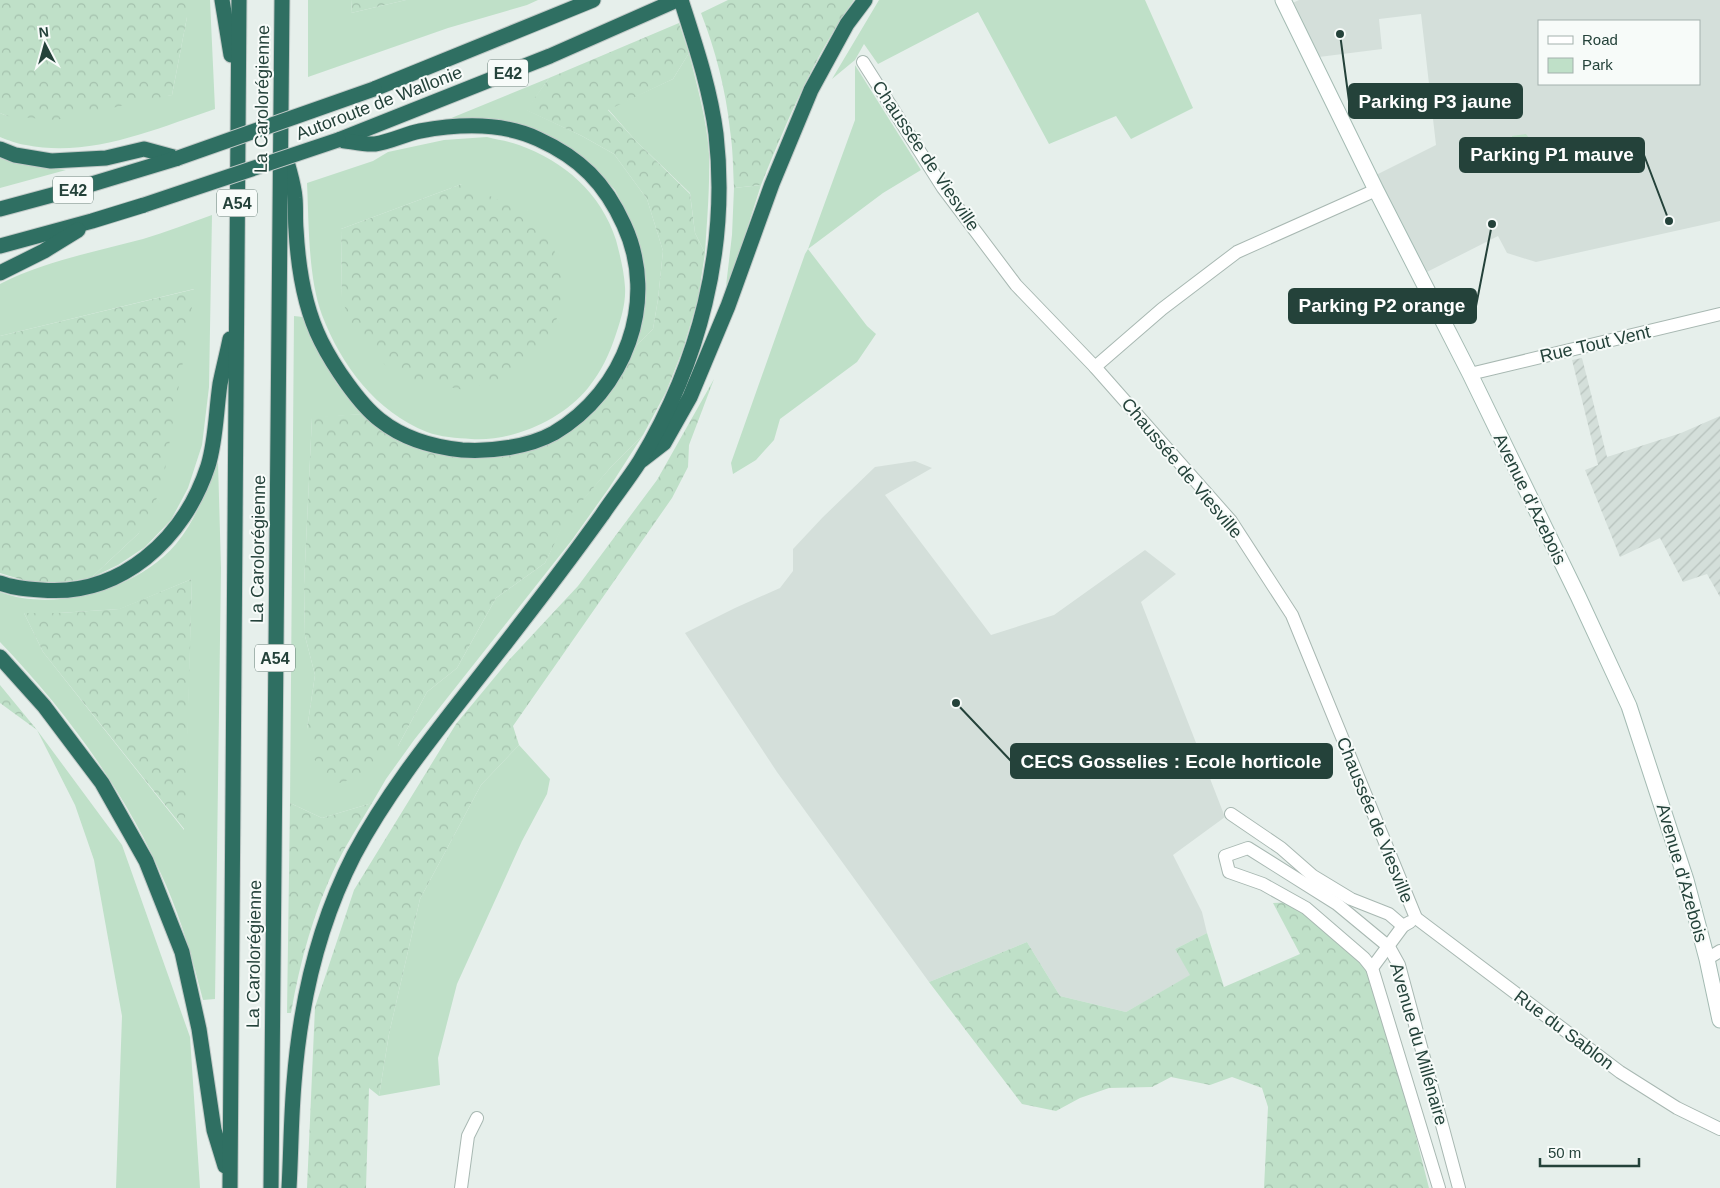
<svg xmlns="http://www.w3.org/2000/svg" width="1720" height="1188" viewBox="0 0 1720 1188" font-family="Helvetica,sans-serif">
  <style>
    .built { fill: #d4dfda; fill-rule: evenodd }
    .industrial { fill: url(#industrial-furrows) }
    .green { fill: #bfe0c8; fill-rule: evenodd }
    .forest { fill: url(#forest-crowns) }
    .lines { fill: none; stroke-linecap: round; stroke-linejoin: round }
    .street-casing { stroke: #a8b8b2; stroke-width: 14 }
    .secondary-casing { stroke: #a4bbb3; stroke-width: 17 }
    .highway-casing { stroke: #c2cac8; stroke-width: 17 }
    .street { stroke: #fff; stroke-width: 12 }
    .secondary { stroke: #fff; stroke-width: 15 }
    .highway { stroke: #2f6f62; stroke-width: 15 }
    .highway-bridge-casing { stroke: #c2cac8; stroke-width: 17; stroke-linecap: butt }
    .highway-bridge { stroke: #2f6f62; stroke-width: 15 }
    .labels { text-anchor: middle; stroke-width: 4; stroke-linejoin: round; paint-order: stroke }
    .shield { fill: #f7fbf9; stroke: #637a73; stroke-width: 1 }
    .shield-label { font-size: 16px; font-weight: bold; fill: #24423a }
    .street-label { font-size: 18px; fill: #24423a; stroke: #f7fbf9 }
    .leader { fill: none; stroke: #24423a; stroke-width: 2 }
    .callout-dot { fill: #24423a; stroke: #f7fbf9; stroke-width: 2 }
    .callout { fill: #24423a; stroke: #24423a; stroke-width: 2 }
    .callout-label { font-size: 19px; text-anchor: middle; font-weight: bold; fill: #fff }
  </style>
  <defs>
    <pattern id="industrial-furrows" width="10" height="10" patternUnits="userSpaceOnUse" patternTransform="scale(1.25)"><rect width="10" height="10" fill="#d4dfda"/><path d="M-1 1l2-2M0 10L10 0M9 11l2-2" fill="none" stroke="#b6c1bc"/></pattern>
    <pattern id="forest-crowns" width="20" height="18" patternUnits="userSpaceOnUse" patternTransform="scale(1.25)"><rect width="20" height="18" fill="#bfe0c8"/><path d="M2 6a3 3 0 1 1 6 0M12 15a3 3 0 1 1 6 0" fill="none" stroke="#a4c1ad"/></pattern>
  </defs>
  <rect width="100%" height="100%" fill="#e6efeb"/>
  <g class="built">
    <path d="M1299,0h421v221l-184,41 -29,-9 -9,-17 -79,40 -49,-98 66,-33 -15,-131 -42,5 3,30 -71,9 -25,-52zM1539,21h160v63h-160z"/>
    <polygon points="915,461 932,468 885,495 991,635 1054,615 1145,550 1176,574 1141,602 1225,817 1173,855 1202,912 1207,933 1175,949 1191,975 1126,1012 1060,996 1027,942 929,982 777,772 685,633 735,608 780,588 793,571 793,549 823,517 875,467"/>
  </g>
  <polygon class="industrial" points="1582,358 1607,457 1681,433 1720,416 1720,597 1707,574 1683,582 1660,538 1620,557 1585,470 1598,465 1572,360"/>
  <g class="green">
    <path d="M187,0h23l5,109c-60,20 -124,49 -189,36 -9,-1 -18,-5 -26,-8v-24l7,3 165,-21 15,-78z"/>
    <polygon points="308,0 352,0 351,13 406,0 538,0 527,5 448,28 308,77"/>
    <polygon points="879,0 1145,0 1193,108 1131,139 1116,116 1049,144 978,12 878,64 864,44 855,60 832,79"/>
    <path d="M689,53c8,33 18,67 20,101 1,33 -2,66 -4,99l-10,-20 -5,-40 -55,-53 -27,-31 65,-30z"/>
    <polygon points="855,65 921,170 883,193 808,249 867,326 876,334 857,362 780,419 774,440 756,460 733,474 731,463 805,254 808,249 855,120"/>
    <polygon points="549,78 527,110 582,136 614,154 647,199 663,251 658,299 653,329 633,349 641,251 632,223 615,190 590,163 565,145 535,130 496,119 444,121"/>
    <polygon points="1526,134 1532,142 1542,162 1532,166 1517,149 1512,136"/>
    <path d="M487,137c11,3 22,4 32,8 45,16 82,48 97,95 4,15 8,31 9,47 1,16 -4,32 -9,47 -6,19 -15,38 -28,54 -26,32 -76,54 -117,51 -14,-1 -31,-2 -44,-7 -51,-20 -86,-67 -105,-117 -14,-38 -13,-91 -15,-132l66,-22 15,-9 56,-12zM462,184l-120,114 -1,-69z"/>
    <polygon points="0,158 13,163 66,170 0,188"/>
    <polygon points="761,185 739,254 726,286 732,235 734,188"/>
    <path d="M212,215l-3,172 -7,58 -14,43 -17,32 -26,27 -27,18 -27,13 48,-45 55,-244 -194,47v-52c45,-23 94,-32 143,-45 23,-7 46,-16 69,-24z"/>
    <polygon points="294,316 303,317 317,349 337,384 362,414 312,418 304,585 305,636 315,675 307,729 398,746 427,692 457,668 496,598 545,563 565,520 611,467 643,435 609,488 572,540 414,740 386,779 372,803 322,818 290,803"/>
    <path d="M218,462l3,106 -6,431 -12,1c-10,-39 -21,-78 -37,-115 -39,-91 -98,-172 -166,-243v-50c7,2 15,5 22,6 53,8 119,-13 154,-54 20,-24 30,-54 42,-82zM192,579l-8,251 -141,-178 -19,-39h35l61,-4z"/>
    <polygon points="37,730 122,845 190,1037 200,1188 116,1188 122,1016 94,860 75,805"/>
    <polygon points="519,745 550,779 547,794 522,841 457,984 438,1058 440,1085 379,1096 389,1034 420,899 481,785"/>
  </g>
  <g class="forest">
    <polygon points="0,0 187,0 187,17 172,95 56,120 7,116 0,113"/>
    <polygon points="352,0 406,0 351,13"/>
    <path d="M728,0h126c-40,56 -67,121 -93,185l-27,3c-1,-20 -1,-39 -4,-58 -4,-40 -15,-81 -29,-117z"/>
    <polygon points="679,23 689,53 673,79 608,110 635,140 690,194 695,233 705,253 698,299 683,349 666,392 643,435 611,467 566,520 545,563 496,598 457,668 427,692 398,746 367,775 336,784 313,758 307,729 315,675 305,636 304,585 312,417 362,414 392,436 423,451 460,457 576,425 608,394 633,349 653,329 658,299 663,251 647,199 614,154 582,136 526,110 549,78"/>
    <polygon points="462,184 520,209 553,245 563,283 558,316 541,352 509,376 464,390 417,381 386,366 351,327 342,298 341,229"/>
    <polygon points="195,289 162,488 139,533 91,578 57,583 29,582 0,573 0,336"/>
    <polygon points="714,379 689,445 688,467 672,498 513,726 519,745 481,785 420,899 389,1034 379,1096 369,1088 366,1188 307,1188 315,1007 354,890 456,724 509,660 578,586 657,480"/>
    <polygon points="192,579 185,830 43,652 24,613 59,613 119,609"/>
    <polygon points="0,685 37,730 0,703"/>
    <path d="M290,803l32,15 50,-15c-12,20 -25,40 -35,60 -23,47 -37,98 -46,150h-4z"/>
    <polygon points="1295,902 1375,976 1429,1188 1264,1188 1268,1107 1262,1088 1232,1077 1210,1085 1171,1077 1152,1087 1109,1088 1080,1098 1056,1111 1022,1104 929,982 1027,942 1060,996 1126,1012 1190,975 1175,949 1207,933 1224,987 1300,954 1273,903"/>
  </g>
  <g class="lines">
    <defs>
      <g id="street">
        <polyline points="863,62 943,188 1016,285 1095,367 1231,521 1292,615 1416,918"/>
        <polyline points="1095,367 1162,309 1237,252 1376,190"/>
        <polyline points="1470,374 1720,314"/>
        <polyline points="1231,814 1281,848 1313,876 1351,899 1389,914 1403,926"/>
        <polyline points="1416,918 1620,1072 1677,1108 1720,1129"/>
        <polyline points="1707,959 1720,951"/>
        <polyline points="1372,968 1403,926 1410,922"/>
        <polyline points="461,1188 468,1136 477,1118"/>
        <polyline points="1439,1188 1372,968 1364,958 1306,908 1263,884 1229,872 1225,856 1248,848 1337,904 1389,947 1399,965 1459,1188"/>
      </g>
      <polyline id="secondary" points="1283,0 1376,190 1470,374 1578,596 1629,706 1686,880 1707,959 1720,1020"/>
      <g id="highway">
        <polyline points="222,0 231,55"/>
        <polyline points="374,89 593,0"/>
        <polyline points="341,139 550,56 677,0"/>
        <polyline points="0,149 15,155 51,161 106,158 144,149 177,158"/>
        <path d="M286,157c3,14 8,27 9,41 1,10 0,21 1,31 2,38 8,78 25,112 12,24 38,63 59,79 24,19 53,27 82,30 28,2 67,-3 92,-17 71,-42 105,-132 70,-208 -19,-42 -44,-67 -86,-86 -36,-17 -80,-15 -118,-8 -15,3 -30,11 -45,13 -12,1 -25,-3 -37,-4"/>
        <polyline points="0,209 82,187 178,158"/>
        <polyline points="0,246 92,221 144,205"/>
        <polyline points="0,273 44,251 78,230"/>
        <polyline points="642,460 664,443 690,397 728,306 772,184 811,90 847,24 865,0"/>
        <path d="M0,583c13,5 27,6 41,7 80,7 143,-51 167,-124 8,-26 8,-55 12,-82 3,-15 7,-30 10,-45"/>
        <polyline points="0,657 44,706 102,783 146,861 182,952 199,1029 214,1130 225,1166"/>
        <polyline points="230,1188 239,0"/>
        <polyline points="271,1188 282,0"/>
        <path d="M289,1188c2,-35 2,-70 5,-105 6,-78 24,-158 60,-228 35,-66 83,-124 129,-183 40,-51 81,-104 119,-157 12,-18 26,-35 38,-54 59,-98 89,-213 76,-327 -6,-46 -21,-90 -35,-134"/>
      </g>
    </defs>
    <use href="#street" class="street-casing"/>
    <use href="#secondary" class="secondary-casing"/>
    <use href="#highway" class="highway-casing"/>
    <use href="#street" class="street"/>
    <use href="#secondary" class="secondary"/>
    <use href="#highway" class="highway"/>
    <defs>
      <g id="highway-bridge">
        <polyline points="178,158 374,89"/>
        <polyline points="144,205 338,140"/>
      </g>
    </defs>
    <use href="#highway-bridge" class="highway-bridge-casing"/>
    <use href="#highway-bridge" class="highway-bridge"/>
  </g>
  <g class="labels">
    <g class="shield">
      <rect x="488" y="59.5" width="40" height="27" rx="4"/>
      <rect x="53" y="176.5" width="40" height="27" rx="4"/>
      <rect x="217" y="189.5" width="40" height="27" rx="4"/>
      <rect x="255" y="644.5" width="40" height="27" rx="4"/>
    </g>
    <g class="shield-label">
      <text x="508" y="79">E42</text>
      <text x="73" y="196">E42</text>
      <text x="237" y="209">A54</text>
      <text x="275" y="664">A54</text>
    </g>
    <g class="street-label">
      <text transform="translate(262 99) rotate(-89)" y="6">La Carolorégienne</text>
      <text transform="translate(379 103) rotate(-21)" y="6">Autoroute de Wallonie</text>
      <text transform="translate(926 156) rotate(56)" y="6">Chaussée de Viesville</text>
      <text transform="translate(1595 344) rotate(-13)" y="6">Rue Tout Vent</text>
      <text transform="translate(1182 468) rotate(50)" y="6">Chaussée de Viesville</text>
      <text transform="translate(1530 499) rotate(64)" y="6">Avenue d'Azebois</text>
      <text transform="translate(258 549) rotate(-89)" y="6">La Carolorégienne</text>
      <text transform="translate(1375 820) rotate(68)" y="6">Chaussée de Viesville</text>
      <text transform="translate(1682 873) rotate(74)" y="6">Avenue d'Azebois</text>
      <text transform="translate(254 954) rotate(-89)" y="6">La Carolorégienne</text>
      <text transform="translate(1564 1030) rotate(37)" y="6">Rue du Sablon</text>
      <text transform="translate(1419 1044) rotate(74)" y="6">Avenue du Millénaire</text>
    </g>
  </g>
  <path class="leader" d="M1340 34L1349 101M1669 221L1644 155M1492 224L1476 306M956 703L1011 761"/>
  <g class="callout-dot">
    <circle cx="1340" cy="34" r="5"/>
    <circle cx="1669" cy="221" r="5"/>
    <circle cx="1492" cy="224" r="5"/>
    <circle cx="956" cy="703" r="5"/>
  </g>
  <g class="callout">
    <rect x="1349" y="84" width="173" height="34" rx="5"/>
    <rect x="1460" y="138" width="184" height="34" rx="5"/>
    <rect x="1289" y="289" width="187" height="34" rx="5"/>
    <rect x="1011" y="744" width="321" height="34" rx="5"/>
  </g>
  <g class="callout-label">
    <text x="1435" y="108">Parking P3 jaune</text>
    <text x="1552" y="161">Parking P1 mauve</text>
    <text x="1382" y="312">Parking P2 orange</text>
    <text x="1171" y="768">CECS Gosselies : Ecole horticole</text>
  </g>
  <rect x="1538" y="20" width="162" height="65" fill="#f7fbf9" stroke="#a3b1ad"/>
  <rect x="1548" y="36" width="25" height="8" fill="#ffffff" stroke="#a3b1ad"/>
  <text x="1582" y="45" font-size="15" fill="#24423a">Road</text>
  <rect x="1548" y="58" width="25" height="15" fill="#bfe0c8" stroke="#a3b1ad"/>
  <text x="1582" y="70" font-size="15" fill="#24423a">Park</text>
  <g transform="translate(45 45) rotate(354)" stroke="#f7fbf9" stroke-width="4" paint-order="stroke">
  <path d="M0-4L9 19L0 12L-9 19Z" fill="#24423a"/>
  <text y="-8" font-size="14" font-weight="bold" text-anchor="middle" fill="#24423a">N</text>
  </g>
  <path d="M1540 1158v8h99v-8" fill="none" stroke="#24423a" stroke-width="2.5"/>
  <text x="1548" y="1158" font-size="15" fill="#24423a" stroke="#f7fbf9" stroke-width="4" paint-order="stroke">50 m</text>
</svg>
